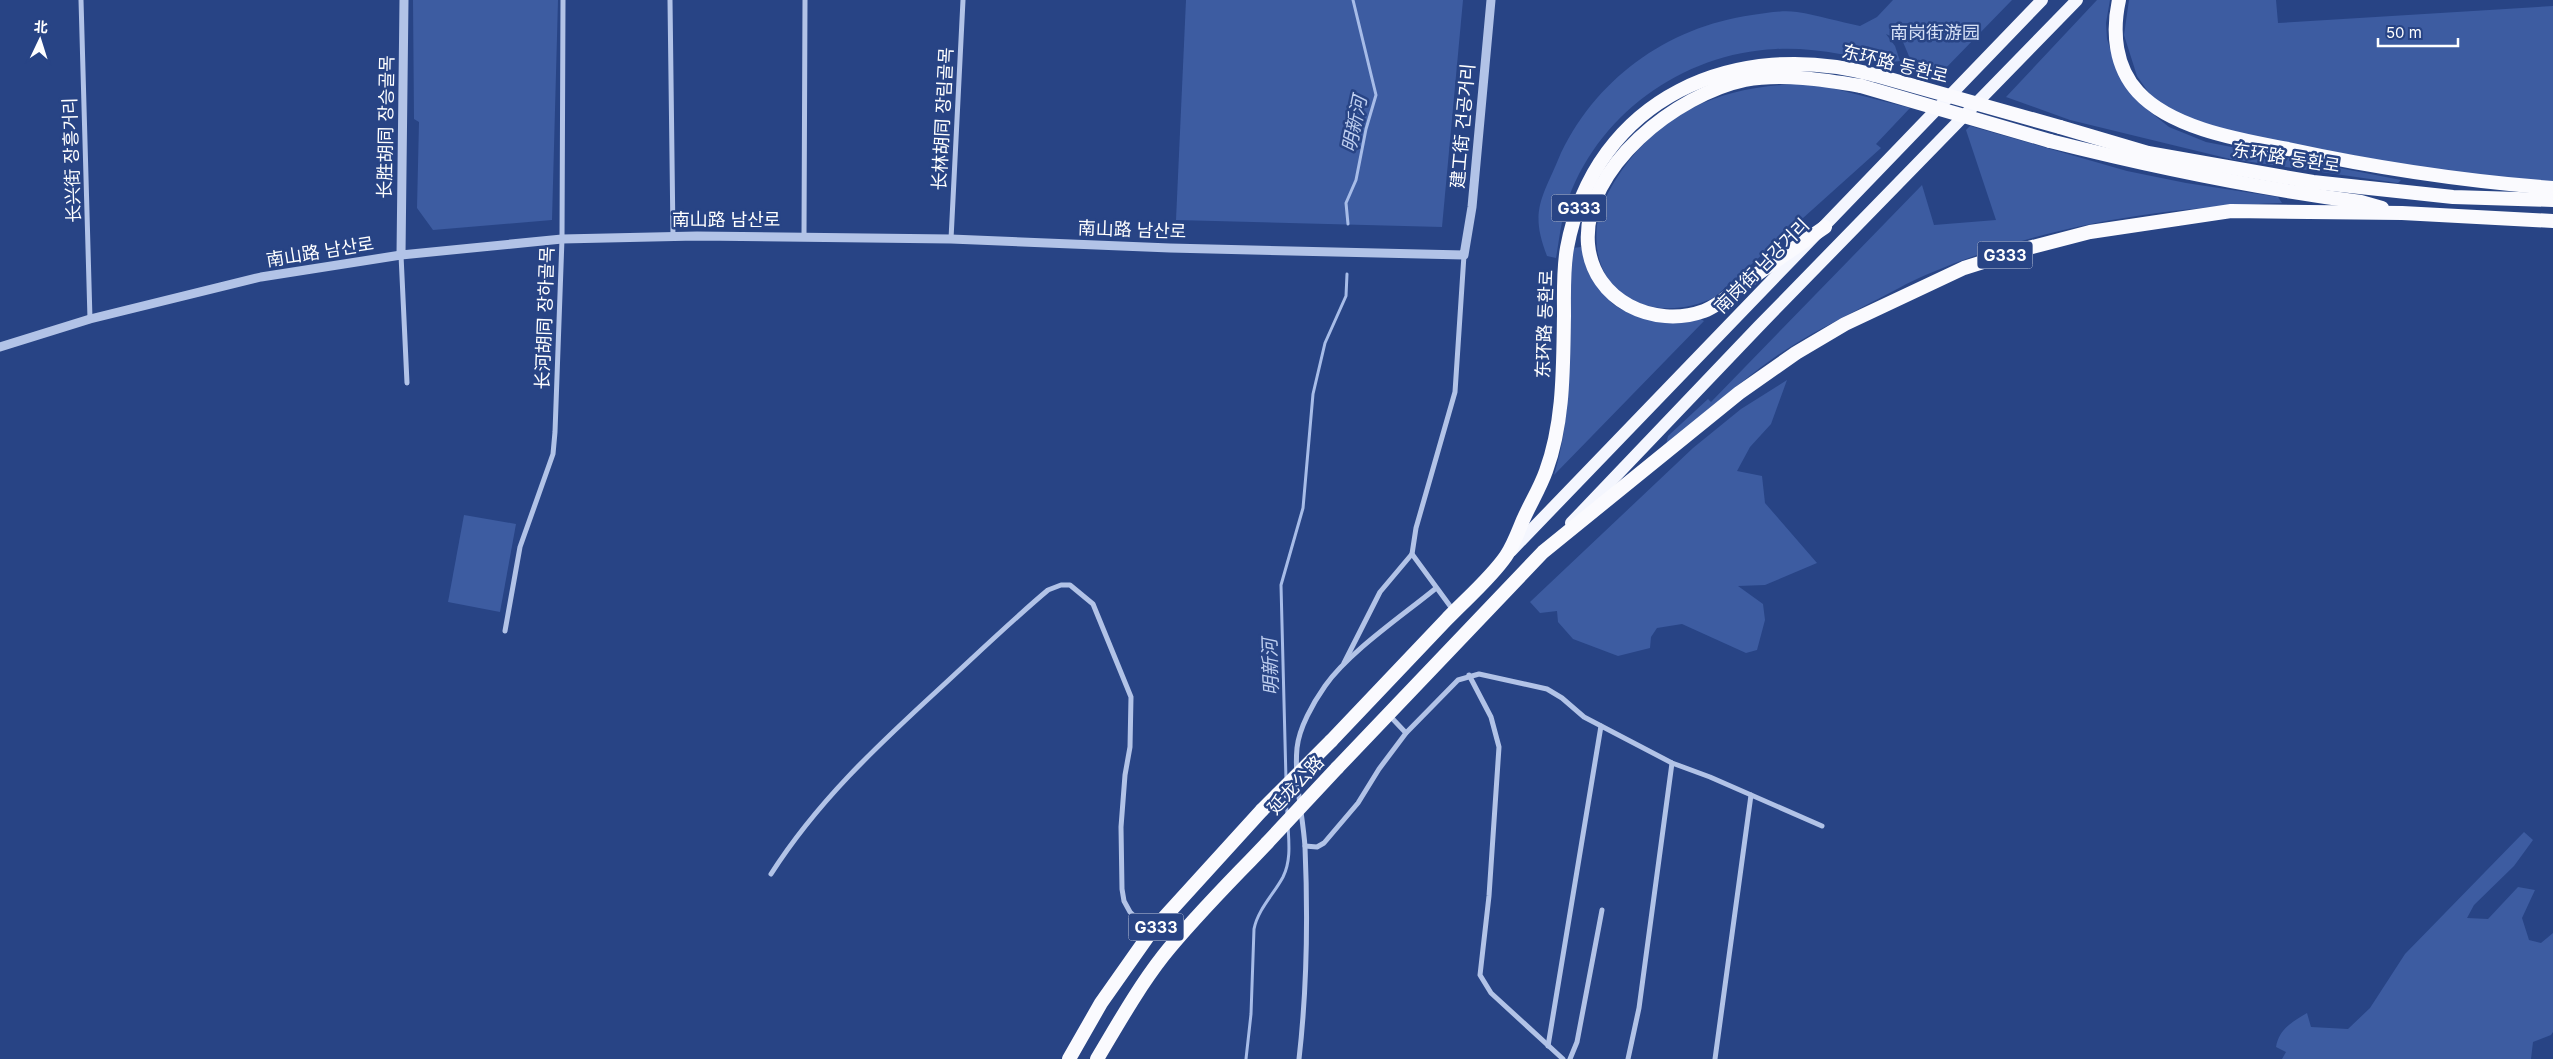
<svg xmlns="http://www.w3.org/2000/svg" width="2553" height="1059" viewBox="0 0 2553 1059" font-family="Inter,'Noto Sans SC','Noto Sans KR',sans-serif">
  <style>
    .green { fill: #3d5ca1 }
    .lines { fill: none; stroke-linecap: round; stroke-linejoin: round }
    .stream { stroke: #a7bce8; stroke-width: 3 }
    .minor { stroke: #b2c3e7; stroke-width: 5 }
    .tertiary { stroke: #b2c3e7; stroke-width: 9 }
    .primary { stroke: #f4f6fe; stroke-width: 12 }
    .trunk { stroke: #fafafe; stroke-width: 14 }
    .trunk-bridge { stroke: #fafafe; stroke-width: 14 }
    .labels { text-anchor: middle; stroke-width: 5; stroke-linejoin: round; paint-order: stroke }
    .shield { fill: #284485; stroke: #bec7da; stroke-width: 1 }
    .shield-label { font-size: 16px; font-weight: bold; fill: #fff }
    .park-label { font-size: 18px; fill: #d6e0f6; stroke: #284485 }
    .street-label { font-size: 18px; fill: #fff; stroke: #284485 }
    .water-label { font-size: 19px; font-style: italic; fill: #beceef; stroke: #284485 }
  </style>
  <rect width="100%" height="100%" fill="#284485"/>
  <g class="green">
    <polygon points="413,0 558,0 552,220 433,230 417,208 419,122 414,119"/>
    <polygon points="1186,0 1463,0 1442,227 1176,220"/>
    <path d="M1893,0h119l-71,73 -30,-12 -8,-19 -17,-8 9,12 5,15c-25,4 -37,-2 -60,-7 -21,-4 -43,-6 -64,-5 -94,4 -181,67 -210,157 -5,16 -7,35 -10,52l-9,-2c-17,-44 -6,-56 11,-96 35,-80 109,-133 194,-145 15,-2 30,-5 45,-3 21,3 42,10 63,14l17,-9z"/>
    <polygon points="2097,0 2110,0 2106,23 2107,39 2118,73 2139,103 2169,127 2206,142 2401,180 2398,183 2230,159 2070,120 2006,97"/>
    <polygon points="2129,0 2278,0 2276,0 2278,23 2553,6 2553,183 2443,172 2226,132 2174,113 2151,96 2137,76 2124,35"/>
    <path d="M1796,84l24,1 90,23 -34,36 5,4 -166,149c-59,29 -126,1 -118,-72 3,-20 14,-39 25,-55 44,-61 101,-83 174,-86z"/>
    <path d="M1970,126l157,45 59,12 92,14 4,6c-122,4 -242,23 -354,71 -20,8 -39,20 -58,29 -32,17 -65,33 -95,54 -38,27 -73,58 -109,88l2,-9 40,-37 3,3 211,-217 12,40 62,-5 -30,-90z"/>
    <path d="M1581,247c7,21 20,56 45,64 19,5 53,5 73,7l5,3 -150,154c19,-60 13,-119 15,-181 0,-15 3,-31 4,-46z"/>
    <polygon points="1787,380 1771,424 1750,447 1737,471 1762,476 1765,503 1817,563 1765,585 1738,586 1763,604 1765,620 1757,650 1746,653 1682,624 1657,628 1651,637 1650,648 1618,656 1573,639 1558,622 1557,611 1540,613 1530,602 1693,448 1741,409"/>
    <polygon points="464,515 516,524 500,612 448,602"/>
    <path d="M2524,832l9,8 -19,26 -40,39 -7,13 21,1 30,-32 17,3 -13,28 7,22 12,3 12,-10v99l-2,3 -18,7 -2,17h-249l4,-7 -10,-5c3,-18 16,-25 31,-34l4,14 37,2 22,-21 35,-54z"/>
  </g>
  <g class="lines">
    <g class="stream">
      <polyline points="1348,224 1346,203 1356,180 1366,129 1376,95 1353,0"/>
      <polyline points="1286,780 1281,585 1303,508 1313,394 1325,343 1346,296 1347,274"/>
      <polyline points="1286,791 1287,815"/>
      <path d="M1246,1059l5,-45 3,-85c4,-20 20,-35 29,-52 8,-16 6,-34 5,-51"/>
    </g>
    <g class="minor">
      <polyline points="81,0 90,319"/>
      <polyline points="670,0 673,236"/>
      <polyline points="804,236 805,0"/>
      <polyline points="951,239 963,0"/>
      <polyline points="401,255 407,383"/>
      <polyline points="1412,554 1453,610"/>
      <polyline points="505,631 520,547 553,454 555,432 562,239 563,0"/>
      <polyline points="1344,663 1380,592 1412,554 1416,528 1455,392 1464,255"/>
      <polyline points="1469,675 1491,717 1499,747 1489,896 1480,975 1491,993 1563,1059"/>
      <polyline points="1389,715 1406,733"/>
      <polyline points="1305,846 1317,847 1324,843 1358,803 1379,769 1406,733 1458,680 1479,674 1547,689 1562,698 1584,717 1672,763 1710,777 1822,826"/>
      <path d="M771,874c46,-72 105,-127 167,-184 37,-34 72,-68 110,-100l13,-5h9l23,19 38,93 -1,50 -5,28 -4,52 1,62 2,12 6,11 21,20"/>
      <polyline points="1548,1046 1601,726"/>
      <path d="M1299,1059c8,-70 9,-142 6,-212 -2,-32 -11,-66 -8,-99 2,-20 16,-45 28,-62 24,-34 77,-70 110,-97"/>
      <polyline points="1570,1059 1577,1042 1602,910"/>
      <polyline points="1628,1059 1639,1008 1672,763"/>
      <polyline points="1715,1059 1751,795"/>
    </g>
    <g class="tertiary">
      <polyline points="401,255 404,0"/>
      <polyline points="0,347 90,319 261,277 401,255 562,239 697,236 951,239 1170,248 1464,255 1472,207 1491,0"/>
    </g>
    <g class="primary">
      <polyline points="1571,523 1759,326 2077,0"/>
      <polyline points="1511,551 2042,0"/>
    </g>
    <g class="trunk">
      <path d="M2119,0c-7,32 -4,67 19,92 34,37 103,48 150,57 88,19 175,32 265,39"/>
      <polyline points="2060,127 2148,153 2313,182 2453,197 2553,200"/>
      <path d="M2050,141c103,26 205,47 311,61l21,6"/>
      <path d="M1825,227c-26,18 -52,35 -77,54 -14,10 -28,24 -44,30 -50,18 -111,-10 -116,-67 -6,-77 90,-150 157,-164 37,-7 80,0 116,6"/>
      <path d="M1331,741c38,-40 77,-81 115,-121 19,-20 45,-42 60,-64 7,-10 12,-24 17,-36 7,-16 17,-32 23,-49 18,-49 17,-103 18,-155 0,-22 -1,-46 3,-68 28,-151 169,-211 308,-173"/>
      <polyline points="1337,768 1543,552 1739,393 1796,353 1845,324 1964,268 2021,250 2090,232 2231,211 2402,213 2553,221"/>
      <polyline points="1069,1059 1101,1003 1151,932 1262,810"/>
      <path d="M1097,1059c21,-35 41,-71 66,-103 32,-40 69,-76 104,-113"/>
    </g>
    <g class="trunk-bridge">
      <polyline points="1875,75 2060,127"/>
      <polyline points="1861,86 2050,141"/>
      <polyline points="1262,810 1331,741"/>
      <polyline points="1267,843 1337,768"/>
    </g>
  </g>
  <g class="labels">
    <g class="shield">
      <rect x="1551.5" y="194.5" width="55" height="27" rx="4"/>
      <rect x="1977.5" y="241.5" width="55" height="27" rx="4"/>
      <rect x="1128.5" y="913.5" width="55" height="27" rx="4"/>
    </g>
    <g class="shield-label">
      <text x="1579" y="214">G333</text>
      <text x="2005" y="261">G333</text>
      <text x="1156" y="933">G333</text>
    </g>
    <g class="park-label">
      <text x="1935" y="39">南岗街游园</text>
    </g>
    <g class="street-label">
      <text transform="translate(1895 64) rotate(14)" y="6">东环路 동환로</text>
      <text transform="translate(943 119) rotate(-87)" y="6">长林胡同 장림골목</text>
      <text transform="translate(1463 126) rotate(-85)" y="6">建工街 건공거리</text>
      <text transform="translate(386 127) rotate(-89)" y="6">长胜胡同 장승골목</text>
      <text transform="translate(2286 158) rotate(9)" y="6">东环路 동환로</text>
      <text transform="translate(72 160) rotate(-92)" y="6">长兴街 장흥거리</text>
      <text x="726" y="226">南山路 남산로</text>
      <text transform="translate(1132 230) rotate(2)" y="6">南山路 남산로</text>
      <text transform="translate(320 252) rotate(-9)" y="6">南山路 남산로</text>
      <text transform="translate(1762 266) rotate(-45)" y="6">南岗街 남강거리</text>
      <text transform="translate(545 318) rotate(-88)" y="6">长河胡同 장하골목</text>
      <text transform="translate(1545 324) rotate(-88)" y="6">东环路 동환로</text>
      <text transform="translate(1296 785) rotate(-47)" y="6">延龙公路</text>
    </g>
    <g class="water-label">
      <text transform="translate(1354 124) rotate(-78)" y="7">明新河</text>
      <text transform="translate(1270 667) rotate(-92)" y="7">明新河</text>
    </g>
  </g>
  <g transform="translate(40 40) rotate(4)" stroke="#284485" stroke-width="4" paint-order="stroke">
  <path d="M0-4L9 19L0 12L-9 19Z" fill="#ffffff"/>
  <text y="-8" font-size="14" font-weight="bold" text-anchor="middle" fill="#ffffff">北</text>
  </g>
  <path d="M2378 38v8h80v-8" fill="none" stroke="#ffffff" stroke-width="2.5"/>
  <text x="2386" y="38" font-size="15" fill="#ffffff" stroke="#284485" stroke-width="4" paint-order="stroke">50 m</text>
</svg>
